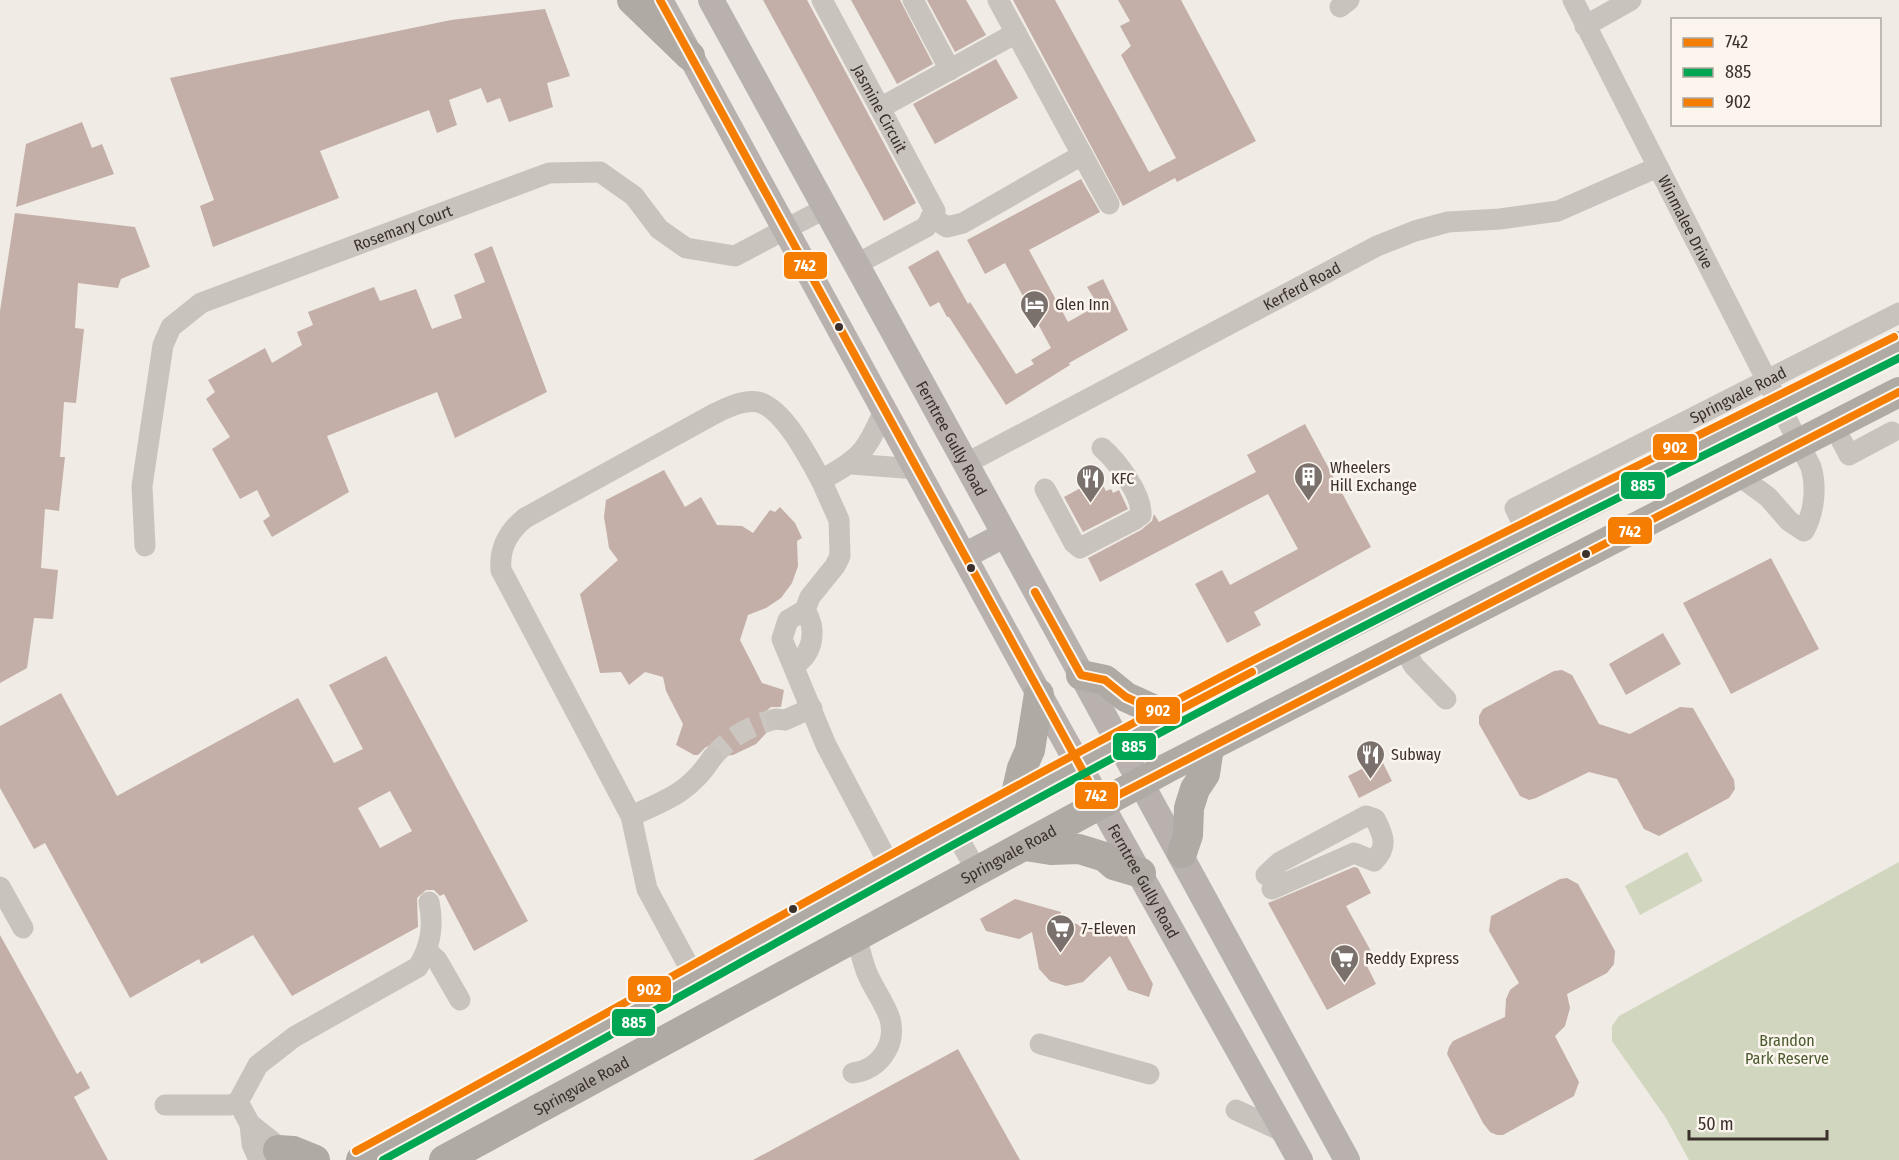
<svg xmlns="http://www.w3.org/2000/svg" width="1899" height="1160" viewBox="0 0 1899 1160" font-family="'Fira Sans Condensed',sans-serif">
  <style>
    .green { fill: #d1d6bf }
    .building { fill: #c3afa7; fill-rule: evenodd }
    .lines { fill: none; stroke-linecap: round; stroke-linejoin: round }
    .minor-tunnel { stroke: #ccc6c0; stroke-width: 21; stroke-dasharray: 21 10; stroke-linecap: butt }
    .minor { stroke: #c9c3be; stroke-width: 21 }
    .major { stroke: #b8b1ad; stroke-width: 26 }
    .highway { stroke: #afaaa4; stroke-width: 30 }
    .bus-1-casing { stroke: #fbf5ee; stroke-width: 12 }
    .bus-2-casing { stroke: #fbf5ee; stroke-width: 12 }
    .bus-3-casing { stroke: #fbf5ee; stroke-width: 12 }
    .bus-1 { stroke: #f57e02; stroke-width: 8 }
    .bus-2 { stroke: #00a651; stroke-width: 8 }
    .bus-3 { stroke: #f57e02; stroke-width: 8 }
    .bus-dot { fill: #3b302b; stroke: #fbf5ee; stroke-width: 2 }
    .labels { text-anchor: middle; stroke-width: 5; stroke-linejoin: round; paint-order: stroke }
    .street-label { font-size: 16px; fill: #3b302b; stroke: #fbf5ee }
    .poi-label { font-size: 16px; fill: #3b302b; stroke: #fbf5ee; text-anchor: start }
    .park-label { font-size: 16px; fill: #4a5a2e; stroke: #fbf5ee }
    .line-badge { stroke: #fbf5ee; stroke-width: 2 }
    .badge-label { font-size: 16px; text-anchor: middle; font-weight: bold; fill: #fff }
  </style>
  <rect width="100%" height="100%" fill="#f0ebe5"/>
  <g class="green">
    <polygon points="1687,852 1703,881 1640,915 1625,886"/>
    <polygon points="1899,862 1899,1160 1689,1160 1666,1118 1612,1041 1612,1026 1619,1016"/>
  </g>
  <g class="building">
    <polygon points="763,0 807,0 916,203 884,221"/>
    <polygon points="851,0 900,0 933,64 897,84"/>
    <polygon points="927,0 966,0 986,35 955,52"/>
    <polygon points="1013,0 1055,0 1149,172 1176,158 1121,55 1131,46 1120,26 1130,21 1118,0 1181,0 1256,141 1177,182 1175,178 1123,206"/>
    <polygon points="545,9 570,76 547,83 553,107 509,122 500,98 487,103 481,88 449,100 457,125 437,133 429,110 320,151 339,198 213,247 200,206 214,200 170,78 451,20"/>
    <polygon points="996,59 1018,98 935,144 913,104"/>
    <polygon points="82,122 92,148 102,144 114,174 16,207 26,144"/>
    <polygon points="1081,179 1100,212 1029,250 1068,322 1098,305 1087,287 1103,279 1128,330 1069,363 1070,365 1006,405 949,317 947,317 939,302 930,307 908,267 938,250 968,304 970,302 1016,374 1034,364 1031,360 1051,348 1005,263 985,274 967,240"/>
    <polygon points="15,213 135,227 150,267 121,279 118,288 78,283 75,328 84,329 76,403 64,402 60,457 65,457 59,511 45,509 41,568 58,570 53,619 34,618 27,668 0,683 0,311"/>
    <polygon points="492,246 547,392 455,438 437,392 327,436 349,492 272,537 263,521 270,516 257,490 240,499 212,449 230,437 206,399 215,392 208,380 265,348 272,363 302,345 297,332 313,325 308,312 374,287 380,301 416,289 432,329 462,318 454,295 485,282 474,254"/>
    <polygon points="1305,424 1371,547 1254,612 1261,625 1227,643 1195,584 1222,570 1230,585 1298,549 1268,494 1100,582 1088,558 1141,530 1152,521 1154,514 1159,522 1256,472 1247,455"/>
    <polygon points="664,470 685,507 701,497 717,525 742,526 753,533 770,510 775,512 780,507 795,523 802,538 797,541 798,566 792,583 781,598 766,608 748,615 740,640 762,683 784,690 781,707 771,707 765,712 764,724 769,730 756,744 733,755 724,756 720,748 713,745 706,747 698,755 694,755 676,745 683,724 666,691 663,677 645,672 629,685 621,672 600,673 580,594 618,560 609,548 607,535 604,517 606,500"/>
    <polygon points="1099,478 1106,491 1111,489 1113,493 1119,490 1128,509 1083,532 1064,497"/>
    <polygon points="1771,558 1819,649 1731,694 1683,603"/>
    <polygon points="1663,633 1681,664 1626,695 1609,664"/>
    <path d="M386,656l142,265 -54,30 -30,-57 -4,2 -6,-6h-8l-9,8 1,29 -126,69 -39,-61 -52,29 -2,-5 -69,39 -85,-155 -11,6 -34,-61v-62l61,-33 56,103 181,-98 36,65 29,-14 -34,-64zM390,791l22,40 -32,17 -22,-40z"/>
    <polygon points="1562,670 1572,675 1599,724 1630,734 1680,707 1693,708 1734,780 1735,789 1729,798 1659,836 1644,829 1617,779 1589,772 1536,798 1529,800 1520,796 1479,724 1479,716 1483,709 1554,671"/>
    <polygon points="1381,759 1392,781 1359,798 1348,776"/>
    <polygon points="1354,867 1358,868 1371,893 1346,906 1372,953 1363,958 1376,984 1327,1010 1268,903"/>
    <polygon points="1567,878 1578,884 1615,951 1614,964 1607,973 1567,994 1570,1008 1565,1026 1555,1036 1579,1082 1574,1096 1503,1135 1497,1135 1490,1132 1483,1123 1447,1054 1449,1047 1453,1041 1505,1017 1506,999 1510,990 1519,983 1489,931 1491,916 1560,879"/>
    <polygon points="1015,899 1061,912 1060,917 1093,931 1096,924 1126,934 1153,984 1149,997 1128,990 1110,956 1083,982 1066,986 1050,981 1039,969 1032,932 1019,939 986,931 980,919"/>
    <polygon points="0,935 77,1074 81,1071 90,1088 74,1097 108,1160 0,1160"/>
    <polygon points="958,1049 1020,1160 753,1160 925,1067"/>
  </g>
  <g class="lines">
    <path class="minor-tunnel" d="M712,758c17,-21 38,-33 64,-39"/>
    <g class="minor">
      <path id="s1" d="M822,0l113,211 -9,16 -71,38"/>
      <polyline points="913,0 950,70"/>
      <polyline points="998,0 1109,204"/>
      <path id="s2" d="M1573,0l238,467c6,21 3,46 -7,64l-15,-10 -21,-24 -30,-22"/>
      <polyline points="1340,7 1349,0"/>
      <polyline points="1585,26 1631,0"/>
      <polyline points="880,108 1016,33"/>
      <polyline points="931,217 947,227 963,223 1082,155"/>
      <polyline points="1834,426 1849,455 1892,432"/>
      <polyline points="852,464 916,469"/>
      <path id="s3" d="M965,464l412,-218 38,-15 33,-9 52,-3 58,-8 100,-44"/>
      <polyline points="821,480 839,520 840,556 835,566 810,597 805,610 788,620 782,639 826,745 890,866"/>
      <path d="M1045,489l29,54 6,5 54,-28 7,-5c1,-21 -24,-54 -39,-67"/>
      <path id="s4" d="M1528,535l-13,-27 384,-195"/>
      <path id="s5" d="M145,546l-3,-60 21,-141 8,-18 30,-24 348,-130 51,-1 34,24 25,33 27,19 49,8 89,-47"/>
      <polyline points="1403,647 1414,666 1446,699"/>
      <path d="M795,665c19,-13 22,-36 10,-55"/>
      <polyline points="776,719 785,720 812,708"/>
      <path d="M631,816c36,-16 59,-24 81,-58"/>
      <polyline points="954,831 977,871"/>
      <path d="M1266,875l14,-13 86,-46 9,3c9,17 13,28 -1,42l-20,-8 -82,36"/>
      <polyline points="0,887 23,928"/>
      <polyline points="427,951 437,960 460,1000"/>
      <path d="M694,976l-47,-87 -16,-73 -130,-246c-2,-22 7,-38 24,-52l189,-104c12,-6 30,-15 44,-12 26,6 51,57 63,78 39,-21 46,-29 63,-70"/>
      <polyline points="1040,1044 1149,1074"/>
      <path d="M853,1073c25,-3 44,-27 37,-54 -5,-16 -17,-31 -23,-46 -5,-12 -7,-25 -11,-37"/>
      <polyline points="238,1102 250,1124 274,1143 284,1160"/>
      <path d="M165,1105h65l8,-3 20,-37 36,-28 124,-70c13,-21 16,-41 11,-65"/>
      <polyline points="1236,1110 1284,1132"/>
      <polyline points="250,1124 252,1144 259,1160"/>
    </g>
    <g class="major">
      <path id="s6" d="M660,0l379,694 261,466"/>
      <path id="s7" d="M711,0c211,387 427,772 636,1160"/>
      <polyline points="964,556 1004,535"/>
    </g>
    <g class="highway">
      <polyline points="632,0 690,56"/>
      <polyline points="1081,675 1105,680 1126,697 1168,716"/>
      <polyline points="1015,798 1022,768 1030,750 1039,694"/>
      <polyline points="1025,846 1051,850 1079,849 1105,857 1114,865 1141,873"/>
      <polyline points="1182,853 1188,835 1189,808 1195,789 1205,774 1209,747"/>
      <polyline points="278,1150 293,1151 315,1160"/>
      <polyline points="361,1160 597,1032 855,885 1205,697 1899,346"/>
      <path id="s8" d="M444,1160l723,-392 732,-376"/>
    </g>
    <defs>
      <g id="bus-1">
        <polyline points="660,0 1101,804 1899,392"/>
        <polyline points="1035,592 1081,675 1105,680 1126,697 1168,716 1252,672"/>
      </g>
      <path id="bus-2" d="M383,1160c275,-149 547,-306 824,-452 228,-121 461,-234 692,-350"/>
      <path id="bus-3" d="M356,1151c282,-153 559,-314 844,-463 229,-120 463,-234 694,-351"/>
    </defs>
    <use href="#bus-1" class="bus-1-casing"/>
    <use href="#bus-2" class="bus-2-casing"/>
    <use href="#bus-3" class="bus-3-casing"/>
    <use href="#bus-1" class="bus-1"/>
    <use href="#bus-2" class="bus-2"/>
    <use href="#bus-3" class="bus-3"/>
  </g>
  <defs>
    <symbol id="hotel-pin" viewBox="-11 -11 22 30"><path d="M0 17L-7.5 6A9.5 9.5 0 1 1 7.5 6Z" fill="#7a716c" stroke="#fbf5ee"/><path d="M-6-4.5h1.5V1H6V5H4.5V3h-9V5H-6ZM-4 0a1.8 1.8 0 1 1 3.6 0ZM.5 0V-2.5h3Q6-2.5 6 0Z" fill="#fff"/></symbol>
    <symbol id="building-pin" viewBox="-11 -11 22 30"><path d="M0 17L-7.5 6A9.5 9.5 0 1 1 7.5 6Z" fill="#7a716c" stroke="#fbf5ee"/><path d="M-4-6H4V6H1V3H-1V6H-4ZM-2.5-4.3h1.7v1.8h-1.7ZM.8-4.3h1.7v1.8H.8ZM-2.5-1h1.7V.8h-1.7ZM.8-1h1.7V.8H.8Z" fill="#fff"/></symbol>
    <symbol id="restaurant-pin" viewBox="-11 -11 22 30"><path d="M0 17L-7.5 6A9.5 9.5 0 1 1 7.5 6Z" fill="#7a716c" stroke="#fbf5ee"/><path d="M-5-6h1v4h1v-4h1v4h1v-4h1v5L-1.5 .5V6h-2V.5L-5-1ZM5-6V6H3V1.5H1.5Q1.5-4 5-6Z" fill="#fff"/></symbol>
    <symbol id="supermarket-pin" viewBox="-11 -11 22 30"><path d="M0 17L-7.5 6A9.5 9.5 0 1 1 7.5 6Z" fill="#7a716c" stroke="#fbf5ee"/><path d="M-6-5.5h2.5l.6 2H6L4.5 2H-2.5L-4.4-4H-6ZM-1.5 3.2a1.3 1.3 0 1 0 .1 0ZM3 3.2a1.3 1.3 0 1 0 .1 0Z" fill="#fff"/></symbol>
  </defs>
  <g fill-rule="evenodd">
    <use href="#hotel-pin" x="1018" y="288" width="33" height="45"/>
    <use href="#building-pin" x="1292" y="460" width="33" height="45"/>
    <use href="#restaurant-pin" x="1074" y="462" width="33" height="45"/>
    <use href="#restaurant-pin" x="1354" y="738" width="33" height="45"/>
    <use href="#supermarket-pin" x="1044" y="912" width="33" height="45"/>
    <use href="#supermarket-pin" x="1328" y="942" width="33" height="45"/>
  </g>
  <g class="bus-dot">
    <circle cx="839" cy="327" r="5"/>
    <circle cx="1586" cy="554" r="5"/>
    <circle cx="971" cy="568" r="5"/>
    <circle cx="793" cy="909" r="5"/>
  </g>
  <g class="labels">
    <g class="street-label">
      <text dy="6" stroke="none"><textPath href="#s1" startOffset="123">Jasmine Circuit</textPath></text>
      <text dy="6" stroke="none"><textPath href="#s2" startOffset="249">Winmalee Drive</textPath></text>
      <text dy="6" stroke="none"><textPath href="#s5" startOffset="476">Rosemary Court</textPath></text>
      <text dy="6" stroke="none"><textPath href="#s3" startOffset="381">Kerferd Road</textPath></text>
      <text dy="6" stroke="none"><textPath href="#s4" startOffset="280">Springvale Road</textPath></text>
      <text dy="6" stroke="none"><textPath href="#s7" startOffset="500">Ferntree Gully Road</textPath></text>
      <text dy="6" stroke="none"><textPath href="#s8" startOffset="642">Springvale Road</textPath></text>
      <text dy="6" stroke="none"><textPath href="#s6" startOffset="1005">Ferntree Gully Road</textPath></text>
      <text dy="6" stroke="none"><textPath href="#s8" startOffset="156">Springvale Road</textPath></text>
    </g>
    <g class="poi-label">
      <text x="1055" y="310">Glen Inn</text>
      <text x="1330" y="473">Wheelers<tspan x="1330" dy="18">Hill Exchange</tspan></text>
      <text x="1111" y="484">KFC</text>
      <text x="1391" y="760">Subway</text>
      <text x="1081" y="934">7-Eleven</text>
      <text x="1365" y="964">Reddy Express</text>
    </g>
    <g class="park-label">
      <text x="1787" y="1046">Brandon<tspan x="1787" dy="18">Park Reserve</tspan></text>
    </g>
  </g>
  <g class="line-badge">
    <rect x="783" y="251" width="45" height="29" rx="6" fill="#f57e02"/>
    <rect x="1652" y="433" width="46" height="28" rx="6" fill="#f57e02"/>
    <rect x="1620" y="471" width="46" height="29" rx="6" fill="#00a651"/>
    <rect x="1607" y="516" width="46" height="29" rx="6" fill="#f57e02"/>
    <rect x="1135" y="696" width="46" height="29" rx="6" fill="#f57e02"/>
    <rect x="1112" y="732" width="45" height="29" rx="6" fill="#00a651"/>
    <rect x="1074" y="781" width="45" height="29" rx="6" fill="#f57e02"/>
    <rect x="627" y="975" width="45" height="28" rx="6" fill="#f57e02"/>
    <rect x="611" y="1008" width="45" height="29" rx="6" fill="#00a651"/>
  </g>
  <g class="badge-label">
    <text x="805" y="271">742</text>
    <text x="1675" y="453">902</text>
    <text x="1643" y="491">885</text>
    <text x="1630" y="537">742</text>
    <text x="1158" y="716">902</text>
    <text x="1134" y="752">885</text>
    <text x="1096" y="801">742</text>
    <text x="649" y="995">902</text>
    <text x="634" y="1028">885</text>
  </g>
  <rect x="1671" y="18" width="210" height="108" fill="#fbf5ee" stroke="#aea6a0" stroke-width="1.5"/>
  <rect x="1683" y="38" width="30" height="9" fill="#f57e02" stroke="#aea6a0" stroke-width="1.5"/>
  <text x="1725" y="48" font-size="18" fill="#3b302b">742</text>
  <rect x="1683" y="68" width="30" height="9" fill="#00a651" stroke="#aea6a0" stroke-width="1.5"/>
  <text x="1725" y="78" font-size="18" fill="#3b302b">885</text>
  <rect x="1683" y="98" width="30" height="9" fill="#f57e02" stroke="#aea6a0" stroke-width="1.5"/>
  <text x="1725" y="108" font-size="18" fill="#3b302b">902</text>
  <path d="M1689 1130v9h138v-9" fill="none" stroke="#3b302b" stroke-width="3"/>
  <text x="1698" y="1130" font-size="18" fill="#3b302b" stroke="#fbf5ee" stroke-width="4.5" paint-order="stroke">50 m</text>
</svg>
